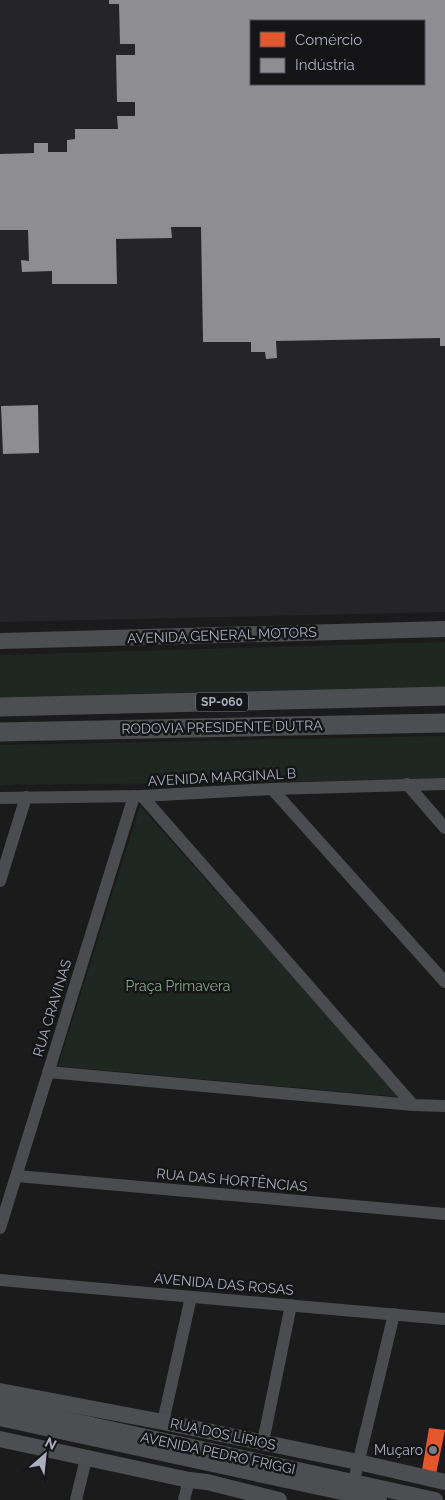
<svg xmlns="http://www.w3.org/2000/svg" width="445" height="1500" viewBox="0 0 445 1500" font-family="Raleway,sans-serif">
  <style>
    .built { fill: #252528; fill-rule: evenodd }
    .green { fill: #1e2721 }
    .shops { fill: #e4572e }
    .industry { fill: #8d8d92; fill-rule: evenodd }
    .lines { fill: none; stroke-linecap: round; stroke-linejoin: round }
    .minor { stroke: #4b4c4f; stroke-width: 12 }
    .major { stroke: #4d4e52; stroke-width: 16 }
    .highway { stroke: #4d4e52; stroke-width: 19 }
    .poi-dot { fill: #797b85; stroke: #151518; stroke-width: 2 }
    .labels { text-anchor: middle; stroke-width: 5; stroke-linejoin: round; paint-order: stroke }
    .shield { fill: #151518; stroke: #7e818c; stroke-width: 1 }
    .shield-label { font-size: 12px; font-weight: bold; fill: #abafbd }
    .street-label { font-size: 14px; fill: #abafbd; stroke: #151518 }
    .park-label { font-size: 14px; fill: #81aa88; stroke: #151518 }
    .poi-label { font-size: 14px; fill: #abafbd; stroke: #151518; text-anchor: end }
  </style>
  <rect width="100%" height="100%" fill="#1b1b1c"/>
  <path class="built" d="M0,0h445v612l-445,10zM251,21h173v63h-173z"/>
  <g class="green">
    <polygon points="445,642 445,689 0,699 0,655"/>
    <polygon points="445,736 445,780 0,785 0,745"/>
    <polygon points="140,806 400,1097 58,1066"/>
  </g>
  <polygon class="shops" points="429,1428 445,1430 436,1474 422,1470"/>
  <g class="industry">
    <path d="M109,0h336v346h-5v-8l-164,3 1,17 -11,1 -1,-7h-14v-10h-48l-2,-115h-30l1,11 -56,1 1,45h-65v-13l-30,1 -1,-12 8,1 -1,-31h-28v-76l34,-1v-10h14v9h19v-12l8,-1v-10h43l-1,-13h18v-14h-18l-1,-47h19v-11h-15l-1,-40h-10zM251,21h173v63h-173z"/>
    <polygon points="38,405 39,453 3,454 1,406"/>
  </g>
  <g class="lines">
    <g class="minor">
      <polyline points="407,784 445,828"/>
      <polyline points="272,789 445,982"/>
      <polyline points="142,796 413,1105"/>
      <polyline points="0,798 142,796 272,789 445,784"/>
      <polyline points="0,881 26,797"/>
      <polyline points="48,1072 413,1105 445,1106"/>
      <polyline points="17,1176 445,1214"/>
      <polyline points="0,1228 134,796"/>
      <polyline points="0,1280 445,1319"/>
      <polyline points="163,1422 191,1297"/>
      <polyline points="263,1442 291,1305"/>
      <polyline points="352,1489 394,1314"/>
      <polyline points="76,1500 86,1459"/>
      <polyline points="184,1500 189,1480"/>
    </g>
    <g class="major">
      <polyline points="0,641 445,629"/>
      <polyline points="0,1391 163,1422 358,1462 445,1482"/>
      <polyline points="0,1405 435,1500"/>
      <polyline points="0,1418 379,1500"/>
      <polyline points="0,1439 189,1480 207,1482 279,1500"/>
    </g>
    <g class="highway">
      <polyline points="0,707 445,696"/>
      <polyline points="0,732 445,723"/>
    </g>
  </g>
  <circle class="poi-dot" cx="433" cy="1450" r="5"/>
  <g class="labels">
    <rect class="shield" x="196" y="692.5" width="52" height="19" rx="4"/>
    <g class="shield-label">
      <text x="222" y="706">SP-060</text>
    </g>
    <g class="street-label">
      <text transform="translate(222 635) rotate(-2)" y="5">AVENIDA GENERAL MOTORS</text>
      <text transform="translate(222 727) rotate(-1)" y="5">RODOVIA PRESIDENTE DUTRA</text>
      <text transform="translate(222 777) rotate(-3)" y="5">AVENIDA MARGINAL B</text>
      <text transform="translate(52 1008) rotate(-73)" y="5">RUA CRAVINAS</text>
      <text transform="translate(232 1180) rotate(5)" y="5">RUA DAS HORTÊNCIAS</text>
      <text transform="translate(224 1284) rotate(5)" y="5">AVENIDA DAS ROSAS</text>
      <text transform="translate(223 1434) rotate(12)" y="5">RUA DOS LÍRIOS</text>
      <text transform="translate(218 1453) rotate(12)" y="5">AVENIDA PEDRO FRIGGI</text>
    </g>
    <g class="park-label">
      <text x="178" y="991">Praça Primavera</text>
    </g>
    <g class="poi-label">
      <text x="423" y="1455">Muçaro</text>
    </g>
  </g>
  <rect x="250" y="20" width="175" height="65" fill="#151518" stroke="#51535a"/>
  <rect x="260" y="32" width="25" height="15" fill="#e4572e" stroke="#51535a"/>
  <text x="295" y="45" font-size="15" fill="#abafbd">Comércio</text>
  <rect x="260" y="58" width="25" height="15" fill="#8d8d92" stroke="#51535a"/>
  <text x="295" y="70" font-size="15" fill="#abafbd">Indústria</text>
  <g transform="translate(45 1455) rotate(27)" stroke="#151518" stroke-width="4" paint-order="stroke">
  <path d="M0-4L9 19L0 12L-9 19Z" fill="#abafbd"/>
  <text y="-8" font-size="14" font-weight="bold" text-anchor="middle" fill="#abafbd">N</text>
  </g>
</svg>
